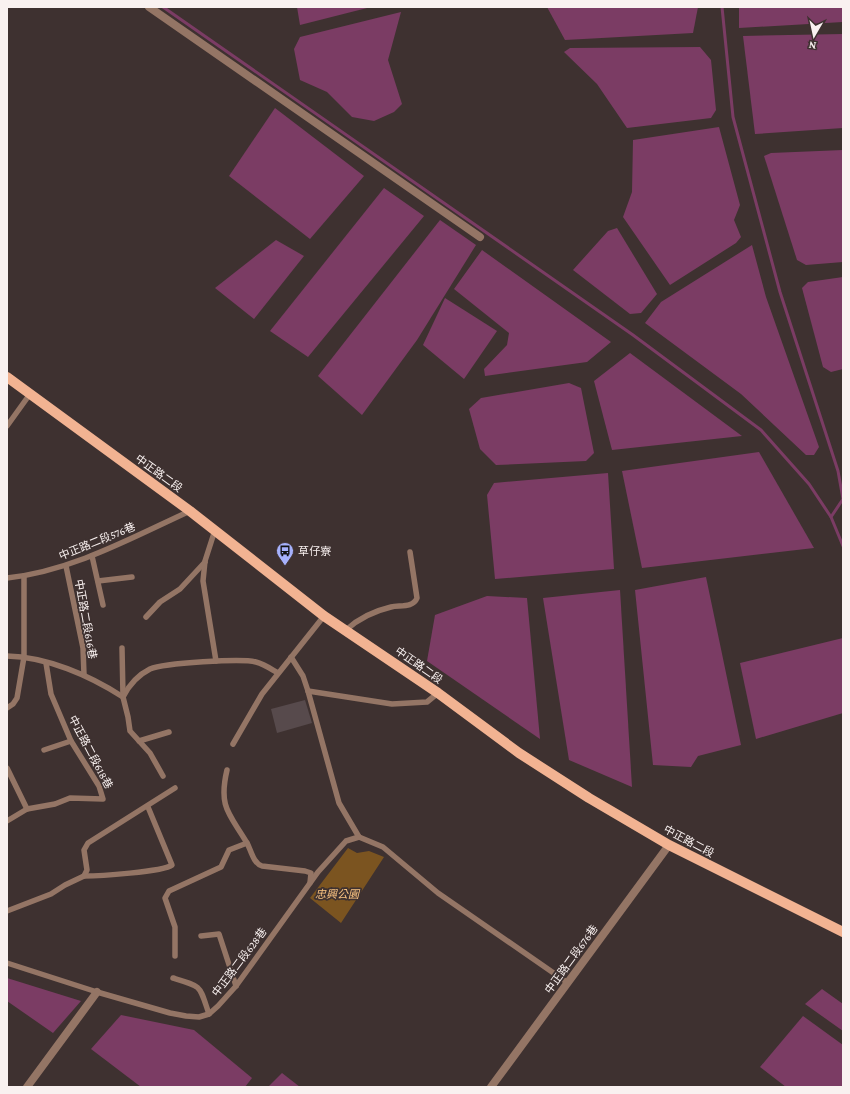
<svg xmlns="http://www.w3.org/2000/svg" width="850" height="1094" viewBox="0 0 850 1094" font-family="'Crimson Pro','Noto Sans TC',serif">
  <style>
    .green { fill: #7b5420 }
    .water { fill: #7b3c64 }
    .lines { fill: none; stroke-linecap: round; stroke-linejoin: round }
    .stream { stroke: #7b3c64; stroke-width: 3 }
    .building { fill: #574a4c }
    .lane { stroke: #947565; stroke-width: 5.5 }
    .street { stroke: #947565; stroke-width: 8 }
    .primary { stroke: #f2b392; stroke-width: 10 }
    .labels { text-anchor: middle; stroke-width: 3.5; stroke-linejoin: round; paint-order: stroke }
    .street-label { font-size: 11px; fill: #f9f1f0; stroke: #3e3130 }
    .poi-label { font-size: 11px; fill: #f9f1f0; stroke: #3e3130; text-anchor: start }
    .park-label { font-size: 11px; font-style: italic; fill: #fbc481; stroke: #3e3130 }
  </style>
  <rect width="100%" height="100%" fill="#3e3130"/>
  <polygon class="green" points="348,848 357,853 369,851 384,857 341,923 310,898"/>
  <g class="water">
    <polygon points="297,7 371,7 300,25"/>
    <polygon points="547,7 698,7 693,33 565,40"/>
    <polygon points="739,7 843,7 843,22 739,28"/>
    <polygon points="401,12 388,60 402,104 394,112 374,121 352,117 327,92 300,80 294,49 300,37"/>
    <polygon points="843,34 843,128 755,134 743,36"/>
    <polygon points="700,47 711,60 716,110 711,118 627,128 597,84 564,52 570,48"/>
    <polygon points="275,108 364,176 310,239 229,176"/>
    <polygon points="719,127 740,205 734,220 741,237 736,243 670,285 623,217 632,192 633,140"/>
    <polygon points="843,150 843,262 806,265 797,260 764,156 771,153"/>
    <polygon points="384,188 424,216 308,357 270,331"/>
    <polygon points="440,220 476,245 417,340 362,415 318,376"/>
    <polygon points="617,228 657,294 641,313 630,314 573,270 608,231"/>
    <polygon points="276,240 304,256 254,319 215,288"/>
    <polygon points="752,245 766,297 819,447 814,455 806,455 741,394 645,323 661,302"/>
    <polygon points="482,250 611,342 587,362 485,376 484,369 507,345 509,333 454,289"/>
    <polygon points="843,277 843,369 831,372 823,367 802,288 808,282"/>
    <polygon points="445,298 497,331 464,379 423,345"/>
    <polygon points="630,353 742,436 612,450 594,381"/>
    <polygon points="569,383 581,388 594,453 586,461 496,465 480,449 469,409 481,398"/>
    <polygon points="759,452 814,548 642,568 622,471"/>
    <polygon points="608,473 614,569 495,579 487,495 494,483"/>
    <polygon points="706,577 741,745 698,756 691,767 653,765 635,590"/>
    <polygon points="620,590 632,787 569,760 543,598"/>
    <polygon points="487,596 527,598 540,739 427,661 435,615"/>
    <polygon points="843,638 843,713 756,739 740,663"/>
    <polygon points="7,978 81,1001 53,1033 7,1001"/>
    <polygon points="822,989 843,1004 843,1031 805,1004"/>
    <polygon points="121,1015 194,1030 252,1078 245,1087 141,1087 91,1049"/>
    <polygon points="803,1016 843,1045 843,1087 786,1087 760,1067"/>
    <polygon points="282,1073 300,1087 268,1087"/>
  </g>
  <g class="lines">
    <g class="stream">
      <polyline points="163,7 633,335 761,430 809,484 831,517 843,546"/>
      <polyline points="722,7 733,117 780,292 838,471 843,499 831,517"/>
    </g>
  </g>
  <polygon class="building" points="305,700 312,723 277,733 271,709"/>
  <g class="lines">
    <g class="lane">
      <polyline points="7,426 30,394"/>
      <polyline points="215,530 205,561 203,581 216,661"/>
      <polyline points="92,556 103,605"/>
      <polyline points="66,566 83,648 84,675"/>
      <path d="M7,578c65,-7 124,-40 183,-67"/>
      <polyline points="98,581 132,577"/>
      <polyline points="146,617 160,602 180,589 205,562"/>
      <path d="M346,630c13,-12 28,-19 45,-23 9,-2 22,1 26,-9l-7,-46"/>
      <polyline points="122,648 123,696"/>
      <path d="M7,656c40,1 82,19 116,41l5,20 2,14 20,22 13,23"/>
      <polyline points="291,657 303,676 308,691 339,803 359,837"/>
      <polyline points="308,691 392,704 427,702 438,693"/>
      <path d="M123,697c6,-12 15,-22 27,-28 14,-6 92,-11 106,-7 8,2 15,7 22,11"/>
      <polyline points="7,708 13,704 17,698 24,657 24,576"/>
      <polyline points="139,741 169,732"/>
      <polyline points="233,744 262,694 324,616"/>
      <polyline points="44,750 71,741"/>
      <polyline points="7,768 27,809"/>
      <path d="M227,770c-9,38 3,44 20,73 4,7 6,20 15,23l43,5 6,2 -1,10"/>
      <polyline points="7,821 27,809 55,804 70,798 103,799 99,786 71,741 51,694 46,663"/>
      <path d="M84,876c14,0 79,-4 88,-11l-24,-58"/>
      <polyline points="7,911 51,894 65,885 84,876 87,870 84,850 88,843 175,788"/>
      <polyline points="201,936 219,934 236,986"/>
      <polyline points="175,956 175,927 165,898 169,891 221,867 229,850 247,843"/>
      <polyline points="7,963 97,992 170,1013 186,1016 199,1017 209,1014 218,1006 236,986 318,872 346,841 359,837 383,847 438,893 568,983"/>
      <path d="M173,978c30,9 26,7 36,36"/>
    </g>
    <g class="street">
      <polyline points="149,7 480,237"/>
      <polyline points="27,1087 97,992"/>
      <polyline points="491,1087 669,845"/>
    </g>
    <polyline class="primary" points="7,377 190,511 324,616 438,693 519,753 589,798 669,845 843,932"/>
  </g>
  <defs>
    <symbol id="bus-pin" viewBox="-11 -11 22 30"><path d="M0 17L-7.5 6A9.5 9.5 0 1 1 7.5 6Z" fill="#a6b1fc" stroke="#3e3130"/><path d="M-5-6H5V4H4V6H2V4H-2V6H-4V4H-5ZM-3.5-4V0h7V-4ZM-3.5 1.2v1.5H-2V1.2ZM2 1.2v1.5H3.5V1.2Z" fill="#111"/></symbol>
  </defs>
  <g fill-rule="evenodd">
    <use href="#bus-pin" x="275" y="541" width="20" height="27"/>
  </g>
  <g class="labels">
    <g class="street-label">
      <text transform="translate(159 473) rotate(36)" y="4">中正路二段</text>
      <text transform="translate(97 541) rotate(-22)" y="4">中正路二段576巷</text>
      <text transform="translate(86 619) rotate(80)" y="4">中正路二段616巷</text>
      <text transform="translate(419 665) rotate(35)" y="4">中正路二段</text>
      <text transform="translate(91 752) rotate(62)" y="4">中正路二段618巷</text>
      <text transform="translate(689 841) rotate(28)" y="4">中正路二段</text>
      <text transform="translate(571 959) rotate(-54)" y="4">中正路二段676巷</text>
      <text transform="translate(239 962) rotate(-53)" y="4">中正路二段628巷</text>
    </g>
    <g class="poi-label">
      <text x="298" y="555">草仔寮</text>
    </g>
    <g class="park-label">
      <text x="337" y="898">忠興公園</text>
    </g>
  </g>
  <rect width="850" height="1094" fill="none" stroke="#f9f1f0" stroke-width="16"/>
  <g transform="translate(814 36) rotate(189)" stroke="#3e3130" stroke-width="3" paint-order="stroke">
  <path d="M0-3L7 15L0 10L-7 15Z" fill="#f9f1f0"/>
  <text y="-6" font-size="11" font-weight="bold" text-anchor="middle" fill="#f9f1f0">N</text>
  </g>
</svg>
